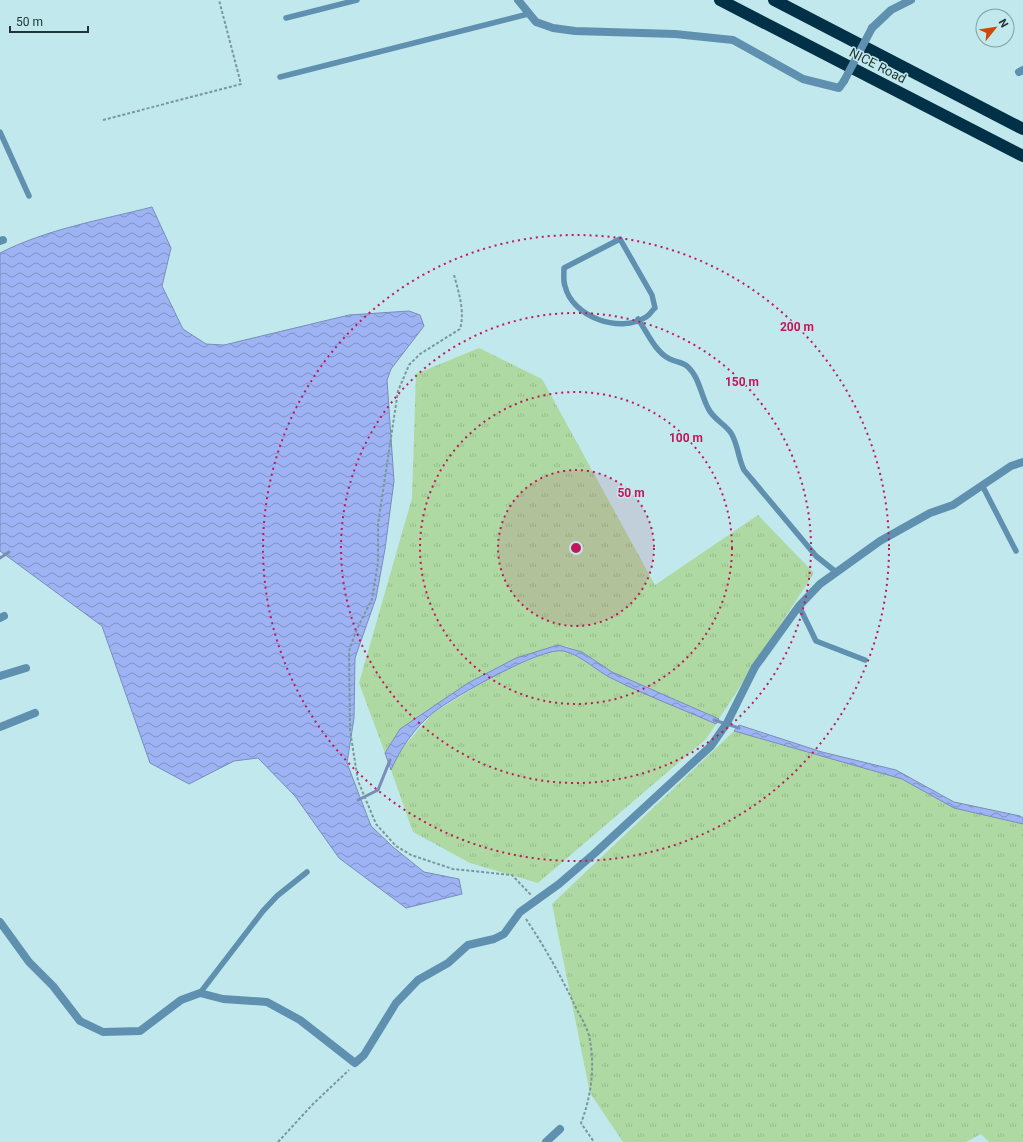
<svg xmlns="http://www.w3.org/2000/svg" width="1023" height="1142" viewBox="0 0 1023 1142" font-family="Roboto,sans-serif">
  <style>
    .grass { fill: url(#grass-tufts) }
    .water { fill: url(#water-waves); stroke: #788dba }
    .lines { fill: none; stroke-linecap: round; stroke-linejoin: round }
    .stream { stroke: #788dba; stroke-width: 3 }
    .path { stroke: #7a979a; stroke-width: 2; stroke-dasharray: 3 2; stroke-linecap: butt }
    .service { stroke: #5f90af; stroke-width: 5.5 }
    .minor { stroke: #5f90af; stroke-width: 8 }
    .tertiary { stroke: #5f90af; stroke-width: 8 }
    .motorway { stroke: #013047; stroke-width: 12 }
    .tertiary-bridge { stroke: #5f90af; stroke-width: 8 }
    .ring { fill: none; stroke: #c2185b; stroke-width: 2; stroke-dasharray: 2 4 }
    .labels { text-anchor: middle; stroke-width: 3; stroke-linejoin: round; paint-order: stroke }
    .street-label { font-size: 13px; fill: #233334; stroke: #c1e9ed }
    .centre { fill: #c2185b; stroke: #c1e9ed; stroke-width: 2 }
    .ring-label { font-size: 12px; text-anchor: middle; font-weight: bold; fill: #c2185b; stroke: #c1e9ed; stroke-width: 3; stroke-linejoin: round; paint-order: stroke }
  </style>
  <defs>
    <pattern id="grass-tufts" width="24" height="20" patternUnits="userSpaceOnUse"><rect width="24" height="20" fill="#afd9a2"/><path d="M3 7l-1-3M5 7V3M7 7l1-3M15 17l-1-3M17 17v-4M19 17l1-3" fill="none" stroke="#96bb8c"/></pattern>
    <pattern id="water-waves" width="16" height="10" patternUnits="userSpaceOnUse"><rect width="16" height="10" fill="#9db3f3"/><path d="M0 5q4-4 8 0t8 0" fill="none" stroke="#8092c6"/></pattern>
  </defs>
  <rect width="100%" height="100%" fill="#c1e9ed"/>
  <g class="grass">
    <polygon points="479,348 542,379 655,585 758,515 814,573 719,719 612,672 582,652 566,646 516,658 468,683 400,729 385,753 359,683 412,498 416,374"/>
    <polygon points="562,650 578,656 612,679 716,724 706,739 538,883 470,863 413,832 391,770 399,752 433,713 498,673 542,655"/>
    <polygon points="734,731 902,779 954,808 1023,824 1023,1142 989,1142 981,1134 966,1142 623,1142 590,1093 552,904"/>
  </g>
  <g class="water">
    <path d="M152,207l19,41 -9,38 21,43 23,15 18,1 125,-30 60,-4 11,4 4,11 -33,43 -4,11 7,101 -9,68 -9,49 -21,60 -1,60 -7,45 24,63 22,21 31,25 35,7 3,15 -56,14 -67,-50 -44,-62 -37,-38 -24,3 -45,23 -39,-21 -48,-137 -102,-75v-298c47,-24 101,-33 152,-46z"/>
    <path d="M558,645l24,7 30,20 107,47 -3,5c-34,-15 -69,-28 -103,-45 -17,-8 -30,-23 -49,-28 -22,-5 -112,47 -130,61 -19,15 -34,37 -43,58l-6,-17 15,-24 68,-46 48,-25z"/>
    <polygon points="739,725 822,752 896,770 954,802 1020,816 1023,818 1023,824 954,808 902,779 734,731"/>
  </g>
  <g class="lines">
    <g class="stream">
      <polyline points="0,558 9,552"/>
      <polyline points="714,720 739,728"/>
      <polyline points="358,800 378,790 390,760"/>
    </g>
    <g class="path">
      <polyline points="103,120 241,84 219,0"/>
      <path d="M454,275c5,18 11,37 6,54l-40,25 -11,11 -11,26 -20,133v38l-6,37 -16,32 -7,20 1,79 8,51 18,43 20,22 15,9 42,14 59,6 19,20"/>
      <path d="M526,919c20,30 36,59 51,91 5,9 12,21 13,31 5,27 1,56 -9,82l13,19"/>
      <polyline points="278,1142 313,1104 349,1070"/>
    </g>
    <g class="service">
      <polyline points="286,18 357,0"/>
      <polyline points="280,77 528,14"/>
      <polyline points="0,132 29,196"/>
      <path d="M620,239l32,56 3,13c-3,2 -5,7 -9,9 -26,17 -74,0 -81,-31 -2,-5 -1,-12 -1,-18z"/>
      <path d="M638,319c9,13 17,32 30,39 6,4 15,4 20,9 11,10 13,28 20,41 5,11 17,16 23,25 7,11 7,25 13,37l72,86 20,16"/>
      <polyline points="982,485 1016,551"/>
      <polyline points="799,606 816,641 865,660"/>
      <polyline points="200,993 263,911 277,896 307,872"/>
    </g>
    <g class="minor">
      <polyline points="1019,72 1023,70"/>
      <polyline points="0,241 3,240"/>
      <polyline points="0,618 4,616"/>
      <polyline points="0,676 26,668"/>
      <polyline points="0,727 35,713"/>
      <polyline points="0,922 29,962 53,986 80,1021 103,1032 140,1031 181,1000 200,993 223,999 267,1002 300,1020 355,1063 364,1055 396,1003 418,980 448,963 468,945 494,939 504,934 520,912 559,884 595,853 711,746 727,723 755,667 799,606 820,584 880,541 930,513 953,505 1011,466 1023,462"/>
      <polyline points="546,1142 560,1129"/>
    </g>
    <g class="tertiary">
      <polyline points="518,0 536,22 553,28 575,31 675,34 733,40 803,79 839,88 844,81"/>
      <polyline points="872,28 891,10 911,0"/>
    </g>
    <g class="motorway">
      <polyline points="720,0 1023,156"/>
      <polyline points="774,0 1023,129"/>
    </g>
    <polyline class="tertiary-bridge" points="844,81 872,28"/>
  </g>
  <circle cx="576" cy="548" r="78" fill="#c2185b" fill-opacity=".12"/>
  <g class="ring">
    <circle cx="576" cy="548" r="78"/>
    <circle cx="576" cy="548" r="156"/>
    <circle cx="576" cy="548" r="235"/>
    <circle cx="576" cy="548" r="313"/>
  </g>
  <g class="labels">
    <g class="street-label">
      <text transform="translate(878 65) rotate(27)" y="5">NICE Road</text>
    </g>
  </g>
  <circle cx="576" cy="548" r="6" class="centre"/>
  <g class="ring-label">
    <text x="797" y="331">200 m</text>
    <text x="742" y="386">150 m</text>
    <text x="686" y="442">100 m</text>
    <text x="631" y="497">50 m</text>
  </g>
  <g transform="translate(995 28) rotate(60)"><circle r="19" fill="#c1e9ed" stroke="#82a0a3"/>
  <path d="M0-3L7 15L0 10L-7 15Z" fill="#ce4809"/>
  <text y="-6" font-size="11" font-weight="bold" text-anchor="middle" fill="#233334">N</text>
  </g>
  <path d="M10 26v6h78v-6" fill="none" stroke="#233334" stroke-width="2"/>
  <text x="16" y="26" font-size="12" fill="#233334" stroke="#c1e9ed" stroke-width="3" paint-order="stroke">50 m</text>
</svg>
